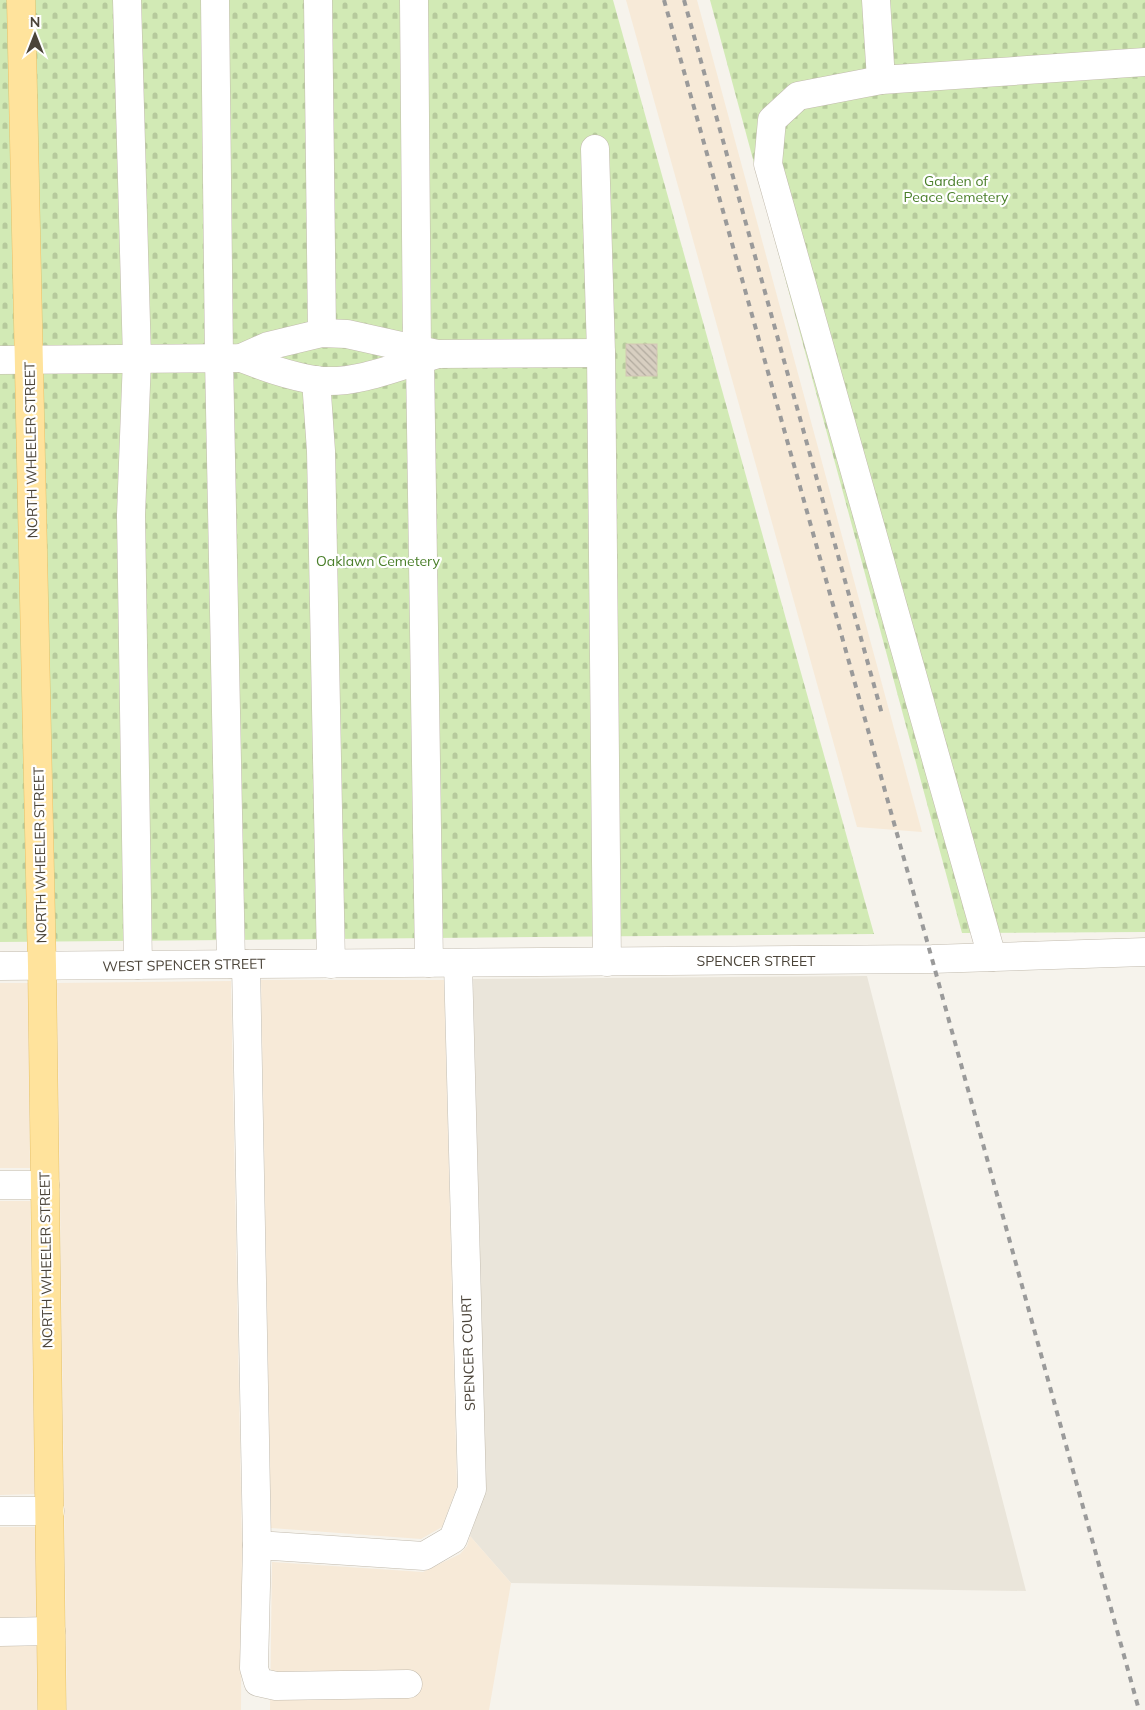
<svg xmlns="http://www.w3.org/2000/svg" width="1145" height="1710" viewBox="0 0 1145 1710" font-family="Mulish,sans-serif">
  <style>
    .residential { fill: #eae5da }
    .commercial { fill: #f7ead8 }
    .cemetery { fill: url(#cemetery-stones) }
    .building { fill: url(#building-back-hatch); stroke: #d3c7b4 }
    .lines { fill: none; stroke-linecap: round; stroke-linejoin: round }
    .minor-casing { stroke: #c2bbae; stroke-width: 29 }
    .major-casing { stroke: #e6c16a; stroke-width: 29 }
    .minor { stroke: #fff; stroke-width: 28 }
    .major { stroke: #ffe39c; stroke-width: 28 }
    .rail { stroke: #9a9a9a; stroke-width: 4; stroke-dasharray: 6 6; stroke-linecap: butt }
    .labels { text-anchor: middle; stroke-width: 4.5; stroke-linejoin: round; paint-order: stroke }
    .park-label { font-size: 14px; fill: #4a7f2a; stroke: #fff }
    .street-label { font-size: 14px; fill: #4b4439; stroke: #fff }
  </style>
  <defs>
    <pattern id="cemetery-stones" width="16" height="16" patternUnits="userSpaceOnUse" patternTransform="scale(1.25)"><rect width="16" height="16" fill="#d2eab5"/><path d="M2 7V4a2 2 0 0 1 4 0v3zM10 15v-3a2 2 0 0 1 4 0v3z" fill="#b6ca9c"/></pattern>
    <pattern id="building-back-hatch" width="6" height="6" patternUnits="userSpaceOnUse" patternTransform="scale(1.25)"><rect width="6" height="6" fill="#d8cfc1"/><path d="M-1 5l2 2M0 0l6 6M5-1l2 2" fill="none" stroke="#b1aa9e"/></pattern>
  </defs>
  <rect width="100%" height="100%" fill="#f6f3ec"/>
  <polygon class="residential" points="867,976 1026,1591 511,1583 470,1536 486,1489 473,979"/>
  <g class="commercial">
    <polygon points="626,0 697,0 922,832 857,827"/>
    <polygon points="261,980 444,980 457,1487 442,1527 421,1539 271,1528"/>
    <polygon points="231,981 242,1545 241,1710 67,1710 57,983"/>
    <polygon points="0,983 28,983 30,1168 0,1168"/>
    <polygon points="0,1201 30,1201 35,1494 0,1495"/>
    <polygon points="0,1527 36,1527 37,1710 0,1710"/>
    <polygon points="470,1536 511,1583 489,1710 270,1710 272,1562 423,1572 460,1554 467,1546"/>
  </g>
  <g class="cemetery">
    <polygon points="0,0 613,0 874,934 0,942"/>
    <polygon points="710,0 1145,0 1145,932 962,933"/>
  </g>
  <rect class="building" x="626" y="344" width="31" height="32"/>
  <g class="lines">
    <defs>
      <g id="minor">
        <polyline points="127,0 137,359 131,515 138,965"/>
        <polyline points="215,0 219,358 231,964"/>
        <polyline points="318,0 322,333"/>
        <polyline points="414,0 417,350"/>
        <polyline points="876,0 881,80 1145,62"/>
        <polyline points="881,80 798,96 772,120 768,164 992,957"/>
        <polyline points="595,149 601,353 607,962"/>
        <path d="M241,358c24,9 48,18 74,22 37,6 85,-14 120,-25"/>
        <polyline points="0,360 241,358 268,346 322,333 347,334 437,354 601,353"/>
        <polyline points="420,360 429,963"/>
        <polyline points="316,380 321,451 331,964"/>
        <polyline points="246,964 257,1545 424,1556 453,1539 472,1489 458,963"/>
        <polyline points="0,966 932,959 1145,952"/>
        <polyline points="0,1185 45,1185"/>
        <polyline points="0,1511 50,1511"/>
        <polyline points="257,1545 254,1668 258,1682 276,1686 408,1684"/>
        <polyline points="0,1632 51,1631"/>
      </g>
      <polyline id="major" points="21,0 42,966 52,1710"/>
    </defs>
    <use href="#minor" class="minor-casing"/>
    <use href="#major" class="major-casing"/>
    <use href="#minor" class="minor"/>
    <use href="#major" class="major"/>
    <g class="rail">
      <polyline points="664,0 932,959 1139,1710"/>
      <polyline points="684,0 882,714"/>
    </g>
  </g>
  <g class="labels">
    <g class="park-label">
      <text x="956" y="186">Garden of<tspan x="956" dy="16">Peace Cemetery</tspan></text>
      <text x="378" y="566">Oaklawn Cemetery</text>
    </g>
    <g class="street-label">
      <text transform="translate(31 450) rotate(-91)" y="5">NORTH WHEELER STREET</text>
      <text transform="translate(40 855) rotate(-91)" y="5">NORTH WHEELER STREET</text>
      <text x="756" y="966">SPENCER STREET</text>
      <text transform="translate(184 965) rotate(-1)" y="5">WEST SPENCER STREET</text>
      <text transform="translate(46 1260) rotate(-91)" y="5">NORTH WHEELER STREET</text>
      <text transform="translate(468 1353) rotate(-92)" y="5">SPENCER COURT</text>
    </g>
  </g>
  <g transform="translate(35 35)" stroke="#ffffff" stroke-width="4" paint-order="stroke">
  <path d="M0-4L9 19L0 12L-9 19Z" fill="#4b4439"/>
  <text y="-8" font-size="14" font-weight="bold" text-anchor="middle" fill="#4b4439">N</text>
  </g>
</svg>
